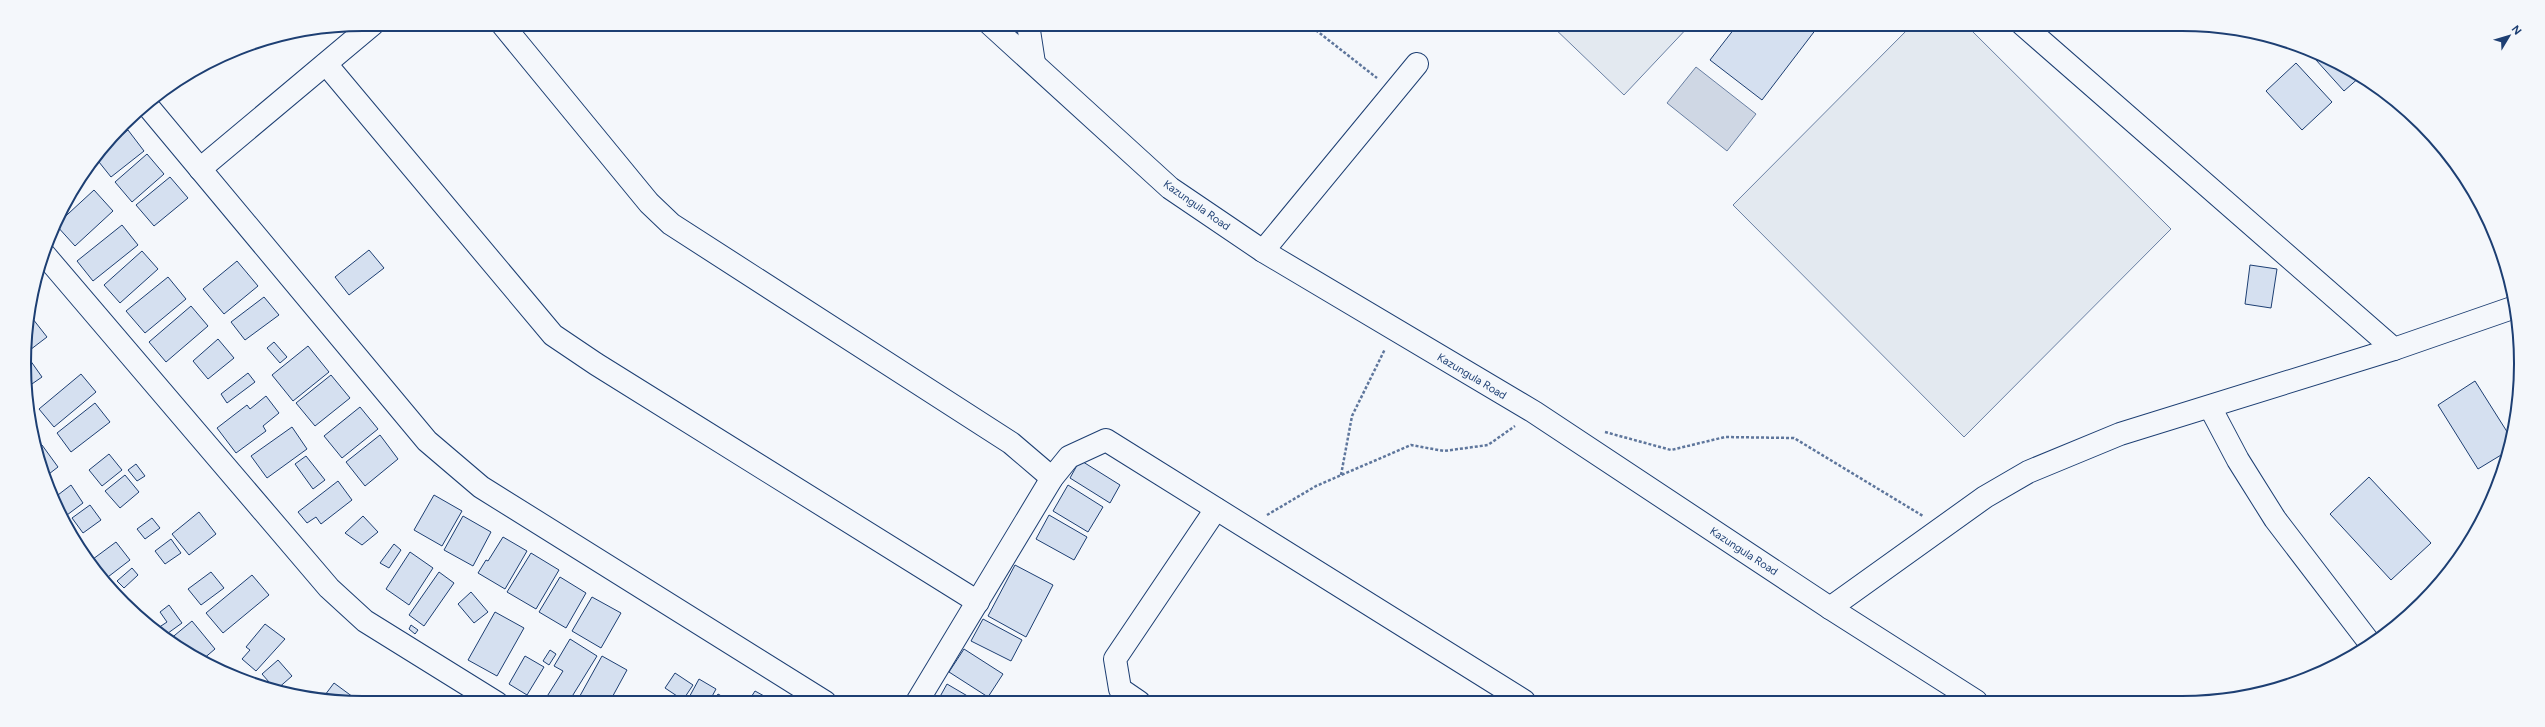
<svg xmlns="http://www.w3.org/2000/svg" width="2545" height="727" viewBox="0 0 2545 727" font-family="Figtree,sans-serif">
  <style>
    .green { fill: #e3e9f0; stroke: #687fa3 }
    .water { fill: #cfd7e4; stroke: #687fa3 }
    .building { fill: #d5e0f0; stroke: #1d3f73 }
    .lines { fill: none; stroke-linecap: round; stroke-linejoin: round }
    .minor-casing { stroke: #1d3f73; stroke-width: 24 }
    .major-casing { stroke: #1d3f73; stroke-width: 24 }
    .path { stroke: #5e769c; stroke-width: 2.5; stroke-dasharray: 3 2; stroke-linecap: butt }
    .minor { stroke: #f4f7fb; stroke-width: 22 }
    .major { stroke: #f4f7fb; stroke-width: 22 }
    .labels { text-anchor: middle; stroke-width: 3; stroke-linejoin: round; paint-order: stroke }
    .street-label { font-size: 11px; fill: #1d3f73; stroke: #f4f7fb }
    .rim { fill: none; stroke: #1d3f73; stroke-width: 2 }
  </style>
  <rect width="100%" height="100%" fill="#f4f7fb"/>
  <g class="green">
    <polygon points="1550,24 1691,24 1624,95"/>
    <polygon points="1913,24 1965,24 2171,229 1964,437 1733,205"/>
  </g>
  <polygon class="water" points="1696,67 1756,114 1727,151 1667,103"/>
  <g class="building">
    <polygon points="1738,24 1820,24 1762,100 1710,60"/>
    <polygon points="2322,55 2361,76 2344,91 2316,60"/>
    <polygon points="2296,63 2332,102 2302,130 2266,91"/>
    <polygon points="128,130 144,151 111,177 95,157"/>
    <polygon points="147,154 164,174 132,202 115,182"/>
    <polygon points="170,177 188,198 154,226 136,205"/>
    <polygon points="94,190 113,211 75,246 56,225"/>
    <polygon points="122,225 138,245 93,281 77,261"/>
    <polygon points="369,250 384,268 349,295 335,277"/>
    <polygon points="142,251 158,269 120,303 104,285"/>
    <polygon points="237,261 258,286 224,314 203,289"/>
    <polygon points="2250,265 2277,269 2271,308 2245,304"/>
    <polygon points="168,277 186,299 145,333 126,311"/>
    <polygon points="264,297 279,315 245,340 231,322"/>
    <polygon points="191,306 208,326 166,362 149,342"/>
    <polygon points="29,314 47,337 26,353 25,341"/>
    <polygon points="218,339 234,358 208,379 193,361"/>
    <polygon points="274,342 287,357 280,363 267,348"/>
    <polygon points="308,346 329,372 293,401 272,375"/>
    <polygon points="30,360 42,377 29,386 27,362"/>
    <polygon points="248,373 255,382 227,403 221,394"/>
    <polygon points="81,374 96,392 54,427 39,409"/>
    <polygon points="331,375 350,398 315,426 296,403"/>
    <polygon points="2475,381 2511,438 2506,452 2478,469 2438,405"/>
    <polygon points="266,396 279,413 263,426 266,431 236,453 217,428 247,405 250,409"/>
    <polygon points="95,403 110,422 71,452 57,433"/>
    <polygon points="360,407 378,429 342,458 324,436"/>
    <polygon points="292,427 307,449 267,478 251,456"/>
    <polygon points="380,435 398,459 365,486 346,462"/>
    <polygon points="42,445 58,467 45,477 36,452"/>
    <polygon points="109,454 122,470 102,486 89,470"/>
    <polygon points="306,456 325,480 313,489 295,464"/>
    <polygon points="1080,460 1120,485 1110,503 1070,478"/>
    <polygon points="136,464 145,476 137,481 128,470"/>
    <polygon points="125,475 139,492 120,508 105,491"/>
    <polygon points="2369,477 2431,543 2391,580 2330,514"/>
    <polygon points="338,481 352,500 321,524 316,517 307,523 298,512"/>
    <polygon points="71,485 83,503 67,515 54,498"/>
    <polygon points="1068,485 1103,507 1088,532 1053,511"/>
    <polygon points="434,495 462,511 442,546 414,530"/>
    <polygon points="90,505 101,520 83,533 72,518"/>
    <polygon points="199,512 216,534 189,555 172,534"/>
    <polygon points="1049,515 1087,537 1074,560 1036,539"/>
    <polygon points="363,516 378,532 362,545 345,533"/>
    <polygon points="463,516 491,532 473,566 444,550"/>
    <polygon points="152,518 160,528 145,539 137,529"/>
    <polygon points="503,537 527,551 505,589 478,573 486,560 488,561"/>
    <polygon points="171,539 181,553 165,564 155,551"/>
    <polygon points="116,542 130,560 104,580 89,562"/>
    <polygon points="394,544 401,550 389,568 380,563"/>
    <polygon points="410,552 433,568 409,605 386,589"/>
    <polygon points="531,553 559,570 536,609 507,592"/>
    <polygon points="1015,565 1053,585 1026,637 988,616"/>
    <polygon points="132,568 138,575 124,588 117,581"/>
    <polygon points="211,572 224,588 201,605 188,589"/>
    <polygon points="439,572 454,583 424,626 409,615"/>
    <polygon points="252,575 269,595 223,633 206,613"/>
    <polygon points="560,577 586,593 566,628 539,612"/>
    <polygon points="471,592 488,612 474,623 458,604"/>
    <polygon points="592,597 621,613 601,648 572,631"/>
    <polygon points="169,605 182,623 164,636 158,628 167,622 160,612"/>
    <polygon points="495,612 524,628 497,676 468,660"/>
    <polygon points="983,619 1022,640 1011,661 971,641"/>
    <polygon points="192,621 215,649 202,660 169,640"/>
    <polygon points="265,624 285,639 256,671 242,659 250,650 246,647"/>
    <polygon points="411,625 418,630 415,634 409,629"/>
    <polygon points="570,639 597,656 568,703 553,703 546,698 563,671 554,666"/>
    <polygon points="964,649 1003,674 988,697 949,672"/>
    <polygon points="550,650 556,654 549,665 543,661"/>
    <polygon points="525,656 544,667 527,695 509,684"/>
    <polygon points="602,656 627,670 609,703 576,703"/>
    <polygon points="278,660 292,676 276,690 262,674"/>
    <polygon points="675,673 693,685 683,700 665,688"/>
    <polygon points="699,679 716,689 709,702 686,703"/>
    <polygon points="334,683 353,697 350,702 322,699"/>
    <polygon points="947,684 976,701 975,702 937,702"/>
    <polygon points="755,691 775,702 748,702"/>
    <polygon points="718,694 732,702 713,702"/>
  </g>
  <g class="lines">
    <defs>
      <g id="minor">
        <polyline points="502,24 649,203 671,224 1011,443 1052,478"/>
        <polyline points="2022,24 2394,349 2515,307"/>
        <polyline points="326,64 553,335 596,364 978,602"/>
        <polyline points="146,104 427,441 481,487 825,702"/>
        <polyline points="200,169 373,24"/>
        <polyline points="1263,251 1417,64"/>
        <polyline points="44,254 329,588 365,621 497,703"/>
        <polyline points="2210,407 2238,460 2275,519 2369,642"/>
        <polyline points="1830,608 1985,497 2028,472 2120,434 2394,349"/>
        <polyline points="917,702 1052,478 1069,457 1106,440 1524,701"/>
        <polyline points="1139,702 1120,689 1115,659 1216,509"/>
      </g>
      <g id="major">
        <polyline points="990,24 1170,188 1263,251 1534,412 1830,608 1976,701"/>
        <polyline points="1028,24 1034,63"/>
      </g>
    </defs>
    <use href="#minor" class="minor-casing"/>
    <use href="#major" class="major-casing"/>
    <g class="path">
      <polyline points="1308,24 1377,78"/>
      <polyline points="1605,432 1671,450 1725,437 1794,438 1923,516"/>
      <polyline points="1341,475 1352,416 1385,349"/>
      <polyline points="1267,515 1316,486 1411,445 1444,451 1488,445 1515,426"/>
    </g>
    <use href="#minor" class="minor"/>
    <use href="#major" class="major"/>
  </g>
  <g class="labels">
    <g class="street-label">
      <text transform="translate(1197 205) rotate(35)" y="4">Kazungula Road</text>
      <text transform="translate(1472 376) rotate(31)" y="4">Kazungula Road</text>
      <text transform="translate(1744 551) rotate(33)" y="4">Kazungula Road</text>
    </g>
  </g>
  <path d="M0 0H2545V727H0ZM363 31H2182A332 332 0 0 1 2514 363V364A332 332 0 0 1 2182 696H363A332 332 0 0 1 31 364V363A332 332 0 0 1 363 31Z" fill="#f4f7fb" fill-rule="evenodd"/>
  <path class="rim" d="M363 31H2182A332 332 0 0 1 2514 363V364A332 332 0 0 1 2182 696H363A332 332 0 0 1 31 364V363A332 332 0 0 1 363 31Z"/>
  <g transform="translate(2509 36) rotate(52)" stroke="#f4f7fb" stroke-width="3" paint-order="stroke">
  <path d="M0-3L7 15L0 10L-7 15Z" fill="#1d3f73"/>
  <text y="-6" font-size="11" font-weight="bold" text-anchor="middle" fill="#1d3f73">N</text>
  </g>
</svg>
